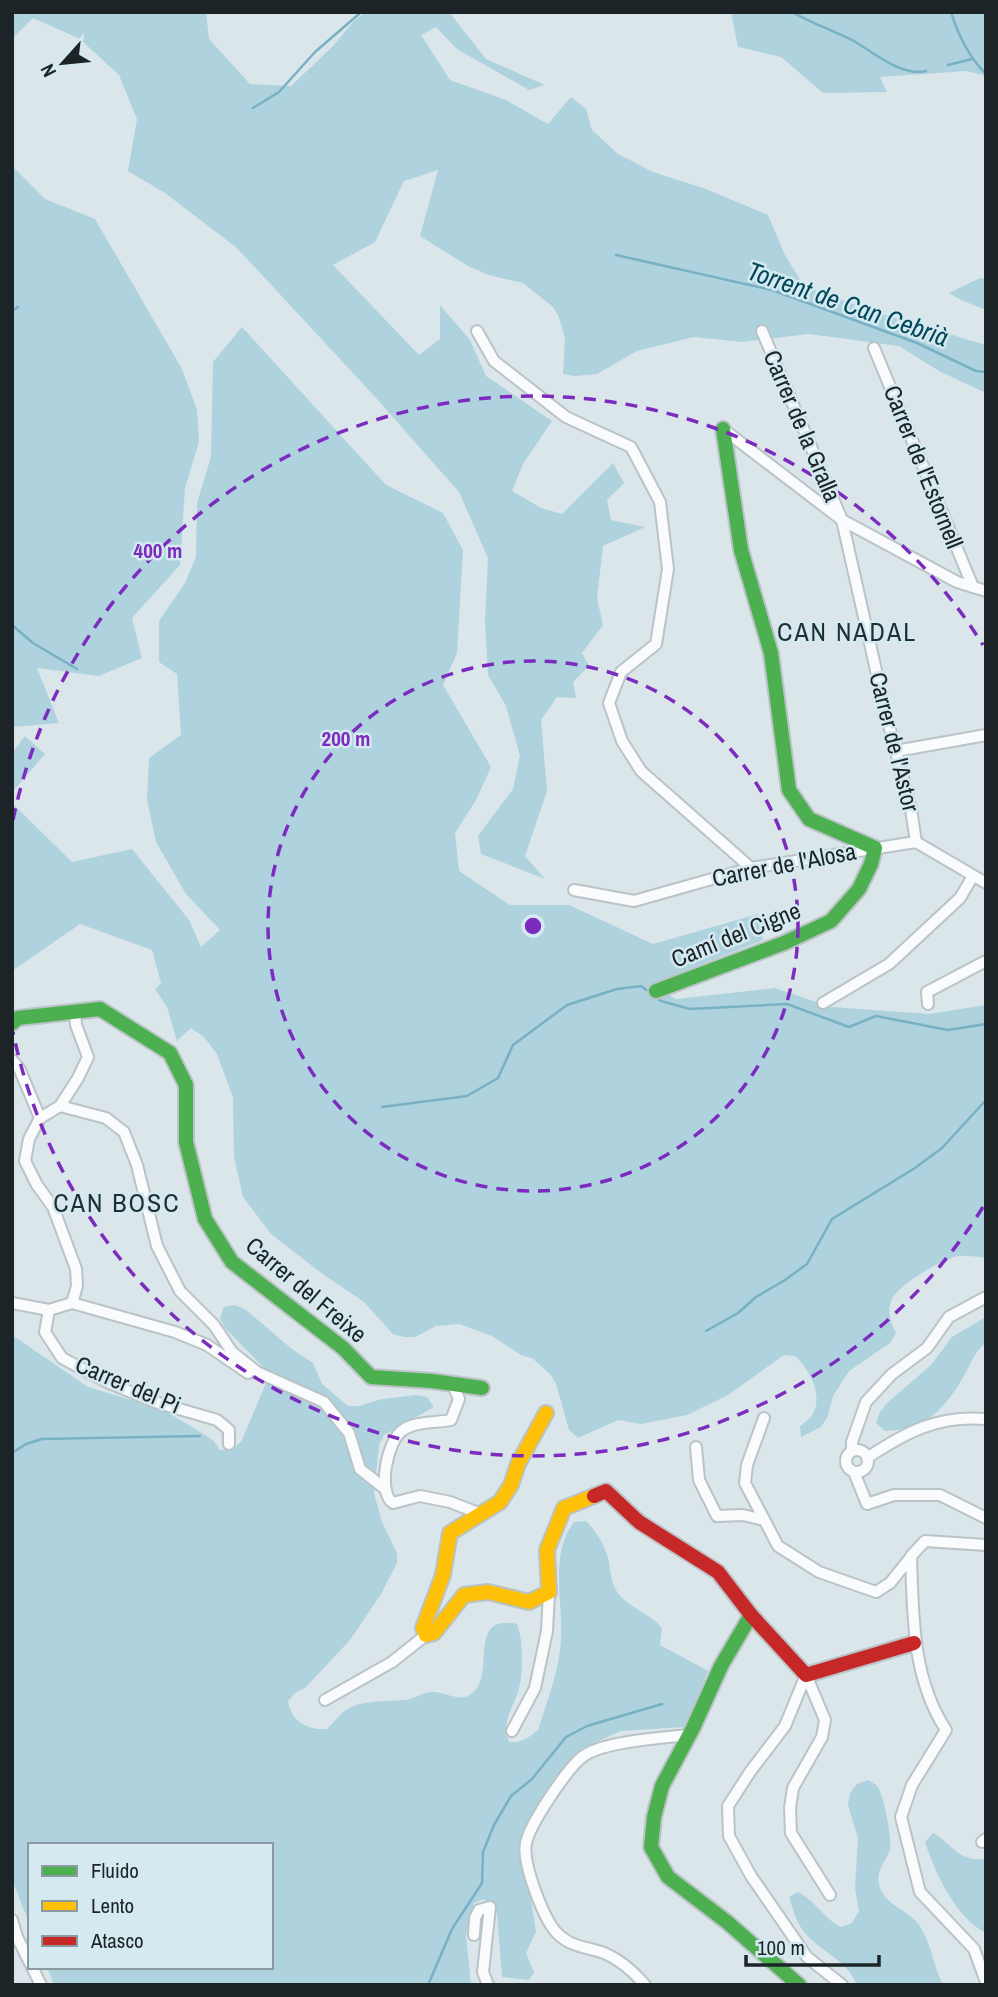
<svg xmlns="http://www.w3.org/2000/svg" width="998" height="1997" viewBox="0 0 998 1997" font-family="'Archivo Narrow',sans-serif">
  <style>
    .green { fill: #aed2de }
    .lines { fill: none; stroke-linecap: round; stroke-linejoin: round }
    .stream { stroke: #79b1c4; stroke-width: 2.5 }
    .street-casing { stroke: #bac3c6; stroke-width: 14 }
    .fast-casing { stroke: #bac3c6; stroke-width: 18 }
    .slow-casing { stroke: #bac3c6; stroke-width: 18 }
    .jam-casing { stroke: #bac3c6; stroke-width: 18 }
    .street { stroke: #fafbfc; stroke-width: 10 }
    .fast { stroke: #4caf50; stroke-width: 14 }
    .slow { stroke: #ffc107; stroke-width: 14 }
    .jam { stroke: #c62828; stroke-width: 14 }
    .ring { fill: none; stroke: #7b2cbf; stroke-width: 3.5; stroke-dasharray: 12 9 }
    .labels { text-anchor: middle; stroke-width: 5; stroke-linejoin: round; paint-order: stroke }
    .street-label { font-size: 24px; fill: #1d2427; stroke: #d5e9f0 }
    .water-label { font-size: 26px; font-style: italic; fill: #014759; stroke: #d5e9f0 }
    .neighbourhood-label { font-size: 26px; letter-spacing: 2px; fill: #1f2f34; stroke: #d5e9f0 }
    .centre { fill: #7b2cbf; stroke: #d5e9f0; stroke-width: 3.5 }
    .ring-label { font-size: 21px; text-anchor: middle; font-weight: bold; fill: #7b2cbf; stroke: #d5e9f0; stroke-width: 5; stroke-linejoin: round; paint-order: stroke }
  </style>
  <rect width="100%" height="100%" fill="#dbe6ea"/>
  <g class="green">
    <polygon points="12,12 206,12 209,39 250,84 291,86 333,46 354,21 365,12 449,12 486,59 545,85 529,90 457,49 436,27 421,35 450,80 506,100 548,124 571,97 586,109 592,130 618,154 653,172 706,189 768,215 785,255 804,286 878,313 986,345 986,393 939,371 899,346 809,334 742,342 694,337 637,351 597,374 574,376 563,374 565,339 559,317 553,307 523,283 489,275 468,266 420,236 438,170 404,181 375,242 333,265 419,355 440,339 440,305 470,340 486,376 552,421 523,464 512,491 541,508 562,514 613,463 624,483 607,500 611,520 645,527 603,546 597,598 603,625 582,653 589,666 573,682 576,698 557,697 541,720 547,791 525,856 545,879 481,854 478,836 513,789 520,756 506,706 488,675 485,622 488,558 459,492 377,399 237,248 165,193 128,171 137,119 119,75 80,39 33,18 12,39"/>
    <polygon points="731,12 986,12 986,76 967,71 880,77 887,92 823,93 781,57 738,47"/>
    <polygon points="12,166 45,199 95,219 182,369 197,410 199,442 185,488 180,565 132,618 142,658 99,676 37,668 59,723 12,727"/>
    <polygon points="980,278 986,279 986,310 961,300 949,293"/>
    <path d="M242,327l144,158 57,28 20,37 -6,103 -14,32 48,82 -15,33 -21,33 4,38 51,34h59l84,39 105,-30 5,26 -105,41 -5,6 23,12 99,-11 56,19 98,7 57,-9v253c-9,-1 -19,-3 -28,-2 -16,3 -61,29 -67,45 -4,11 0,22 5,32l-6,10 -41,28 -16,25 -6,22 -6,9 -20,10 -1,-11c6,-4 13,-10 15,-17 6,-19 -7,-41 -20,-53l-11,-1 -56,40 -41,20 -46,9 -23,-4 -40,18 -9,-8 -13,-46 -5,-9 -19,-17 -11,-3 -29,-19 -33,-12 -23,2 -21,11h-11l-11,-3 -29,-32 -40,-27 -53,-41 -28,-37 -9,-40 -1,-60 -16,-43 -13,-17 -13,-9 -14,13 -10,-34 -12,-18 6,-6 -9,-33 -72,-26 -68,47v-168l60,59 60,-13 57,71 12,27 19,-17 -34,-36 -30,-52 -9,-42 2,-42 32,-23 -4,-61 -18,-12v-41l26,-38 11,-26 1,-54 14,-46 2,-95z"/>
    <polygon points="25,736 45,754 14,790 12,753"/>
    <path d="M235,1305l11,5 46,39 21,14 9,21 26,22h11l23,-7 34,-4 11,2 7,10 -50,28 -5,10 -5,48 8,29 15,31v10l-16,31 -31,46 -45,48 -10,5 -7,8c2,19 20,30 39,28 5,-5 10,-11 15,-16 17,-14 42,-11 63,-13 9,-1 17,-7 26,-8 12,-1 26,9 37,4 32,-15 -5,-83 49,-72 6,14 6,45 3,60 -4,22 -20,35 -11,58 13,1 19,-4 29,-12 8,-26 19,-53 22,-80 6,-40 -13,-93 14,-128l12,-1c10,10 18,23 22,37 3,11 2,22 8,32 11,18 33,22 46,38l-2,17 48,26 -23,56 -64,4 -40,18 -38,50 -21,42 14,91 -10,21 8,19 -5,8 -27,-3 -5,-64 -13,-14 -10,4 -8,32 5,50h-417l-7,-18h224v-122h-241v80l-18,-45v-545l76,52 76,23 49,30 7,10 12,-1 9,-7 29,-68 -45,-46 -5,-10 4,-11z"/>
    <path d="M986,1317v26c-12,9 -14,19 -21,31 -19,34 -39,56 -80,57l-9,-8 4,-11 7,-9 44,-38 21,-28z"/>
    <path d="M868,1780c3,2 7,4 9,6 7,8 15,53 13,63 -4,13 -14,20 -11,35 5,22 29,25 40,41 13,19 14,41 24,60h-86c-10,-25 -36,-33 -52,-52 -9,-10 -12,-24 -16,-36l9,-5c18,9 26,27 43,35l11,-4 7,-12 -4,-23 3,-50 -10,-33 2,-12 7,-9z"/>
    <path d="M933,1833c21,12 24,29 53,26v74c-30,-15 -51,-60 -61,-91z"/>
  </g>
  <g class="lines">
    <g class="stream">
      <path d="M792,12c19,11 40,18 60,28 20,11 49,37 74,31"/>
      <path d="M951,12c7,23 18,45 35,62"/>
      <polyline points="948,65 972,59"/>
      <polyline points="253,108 279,92 315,52 359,14"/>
      <polyline points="616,255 772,290 917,343 976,371 986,372"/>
      <polyline points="12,311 18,307"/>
      <polyline points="12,625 33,643 77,669"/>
      <polyline points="382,1107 467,1096 498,1078 513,1045 567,1005 617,989 641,986 661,1001 690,1009 787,1004 849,1027 876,1016 948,1030 986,1024"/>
      <polyline points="706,1331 738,1313 756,1297 785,1280 807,1264 832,1219 915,1168 942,1148 986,1100"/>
      <polyline points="12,1453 26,1444 42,1439 200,1436"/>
      <polyline points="428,1985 452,1929 482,1883 483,1852 494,1825 511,1796 532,1779 566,1737 587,1726 662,1704"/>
    </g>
    <defs>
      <g id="street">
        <polyline points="477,331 494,361 566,417 631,447 660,502 668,569 656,644 621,672 609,703 622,741 641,771 751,868"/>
        <polyline points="762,331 842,520 885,710 911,809 916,842"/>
        <polyline points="874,348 973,587"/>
        <polyline points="723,429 842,520 957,582 986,591"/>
        <polyline points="896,751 986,735"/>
        <polyline points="574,890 634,901 751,868 916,842 986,883"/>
        <polyline points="823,1003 889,964 960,898 973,876"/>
        <polyline points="928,1004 927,992 986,961"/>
        <polyline points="12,1060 19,1068 40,1118 29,1139 25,1161 37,1185 53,1207 76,1269 77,1286 72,1303"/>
        <polyline points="60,1106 106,1118 124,1132 137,1165 157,1246 180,1291 214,1325 232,1352 257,1372 324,1402 349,1433 360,1469 384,1488"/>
        <polyline points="40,1118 60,1106 78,1078 88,1057 76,1025 75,1012"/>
        <polyline points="12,1303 49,1310 72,1303 175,1332 207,1345 248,1373"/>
        <polyline points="49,1310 45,1332 62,1358 107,1382 155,1402 217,1420 229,1430 229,1444"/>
        <path d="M452,1383l7,16 -8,21c-15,3 -35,1 -48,10 -16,10 -26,62 -10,73l27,-7 30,6 31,12"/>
        <polyline points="764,1418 747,1465 745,1483 778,1546 819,1572 876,1592 890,1583 911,1557"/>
        <polyline points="696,1447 699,1480 717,1516 743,1515 764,1520"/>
        <circle cx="857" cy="1461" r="11"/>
        <polyline points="852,1451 852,1442 866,1402 892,1374 927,1348 949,1317 986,1297"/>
        <path d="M867,1458c39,-26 71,-43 119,-39"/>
        <polyline points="854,1472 867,1504 894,1495 940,1495 986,1518"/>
        <path d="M986,1545l-61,-4 -14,15c2,60 1,122 35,174l-34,55 -11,32 19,75 54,57 12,33"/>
        <polyline points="806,1675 785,1726 750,1772 728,1806 729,1836 751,1876 807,1957 842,1985"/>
        <polyline points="806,1675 825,1720 822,1737 793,1788 790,1808 791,1833 830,1895"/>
        <polyline points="325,1700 392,1662 426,1635"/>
        <polyline points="512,1731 535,1688 547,1631 549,1592"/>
        <polyline points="982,1842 986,1839"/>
        <polyline points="12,1920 17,1937 30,1963"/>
        <polyline points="474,1935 475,1918 479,1910 490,1907 483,1972 488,1985"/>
        <polyline points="32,1967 41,1985"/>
        <path d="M645,1985c-12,-14 -24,-25 -41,-32 -19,-7 -33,-5 -48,-21 -13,-15 -34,-69 -30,-89 4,-19 43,-78 59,-88 22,-14 78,-17 104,-20"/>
      </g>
      <g id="fast">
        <polyline points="656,991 784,943 831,921 859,889 871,864 875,848 809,819 789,790 771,653 741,550 723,429"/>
        <polyline points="12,1023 18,1018 100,1009 170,1053 186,1085 186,1142 205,1219 232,1262 343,1348 371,1377 432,1381 482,1388"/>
        <polyline points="751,1615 721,1666 693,1728 662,1786 654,1817 651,1847 668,1877 727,1922 799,1985"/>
      </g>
      <polyline id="slow" points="546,1413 518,1464 511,1485 500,1502 450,1533 443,1575 423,1628 426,1635 434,1633 464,1595 488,1592 529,1602 549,1592 547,1550 564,1508 594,1496"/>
      <polyline id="jam" points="594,1496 606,1491 639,1522 718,1572 751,1615 806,1675 914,1643"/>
    </defs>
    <use href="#street" class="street-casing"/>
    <use href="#fast" class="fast-casing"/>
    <use href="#slow" class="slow-casing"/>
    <use href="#jam" class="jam-casing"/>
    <use href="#street" class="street"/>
    <use href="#fast" class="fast"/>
    <use href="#slow" class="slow"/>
    <use href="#jam" class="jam"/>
  </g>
  <g class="ring">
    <circle cx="533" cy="926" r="265"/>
    <path d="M983 1207A531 531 0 0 1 13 1032M13 820A531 531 0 0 1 983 645"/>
  </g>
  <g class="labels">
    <g class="street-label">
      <text transform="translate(802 426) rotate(67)" y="8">Carrer de la Gralla</text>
      <text transform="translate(923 467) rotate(68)" y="8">Carrer de l'Estornell</text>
      <text transform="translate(894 742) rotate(76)" y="8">Carrer de l'Astor</text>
      <text transform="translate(784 865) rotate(-11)" y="8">Carrer de l'Alosa</text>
      <text transform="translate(736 935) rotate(-22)" y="8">Camí del Cigne</text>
      <text transform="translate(306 1290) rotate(40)" y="8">Carrer del Freixe</text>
      <text transform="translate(128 1385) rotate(23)" y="8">Carrer del Pi</text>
    </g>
    <g class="water-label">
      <text transform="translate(848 304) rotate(19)" y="9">Torrent de Can Cebrià</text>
    </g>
    <g class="neighbourhood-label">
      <text x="847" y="641">CAN NADAL</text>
      <text x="117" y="1212">CAN BOSC</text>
    </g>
  </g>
  <circle cx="533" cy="926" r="10" class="centre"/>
  <g class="ring-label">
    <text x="158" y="558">400 m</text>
    <text x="346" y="746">200 m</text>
  </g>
  <rect width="998" height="1997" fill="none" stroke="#1d2427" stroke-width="28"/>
  <rect x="28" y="1843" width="245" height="126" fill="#d5e9f0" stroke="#8b9aa0" stroke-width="2"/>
  <rect x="42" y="1866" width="35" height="10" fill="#4caf50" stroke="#8b9aa0" stroke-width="2"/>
  <text x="91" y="1878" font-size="21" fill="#1d2427">Fluido</text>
  <rect x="42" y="1901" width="35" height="10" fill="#ffc107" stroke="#8b9aa0" stroke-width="2"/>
  <text x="91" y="1913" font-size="21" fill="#1d2427">Lento</text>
  <rect x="42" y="1936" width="35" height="10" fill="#c62828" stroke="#8b9aa0" stroke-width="2"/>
  <text x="91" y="1948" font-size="21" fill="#1d2427">Atasco</text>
  <g transform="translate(63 63) rotate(243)" stroke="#d5e9f0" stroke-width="5" paint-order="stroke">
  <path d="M0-5L12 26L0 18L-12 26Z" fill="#1d2427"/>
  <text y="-10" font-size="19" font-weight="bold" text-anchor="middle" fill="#1d2427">N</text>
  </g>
  <path d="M746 1955v10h133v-10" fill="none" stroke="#1d2427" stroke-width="3.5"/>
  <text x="757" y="1955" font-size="21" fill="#1d2427" stroke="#d5e9f0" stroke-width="5" paint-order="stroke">100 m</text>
</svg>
